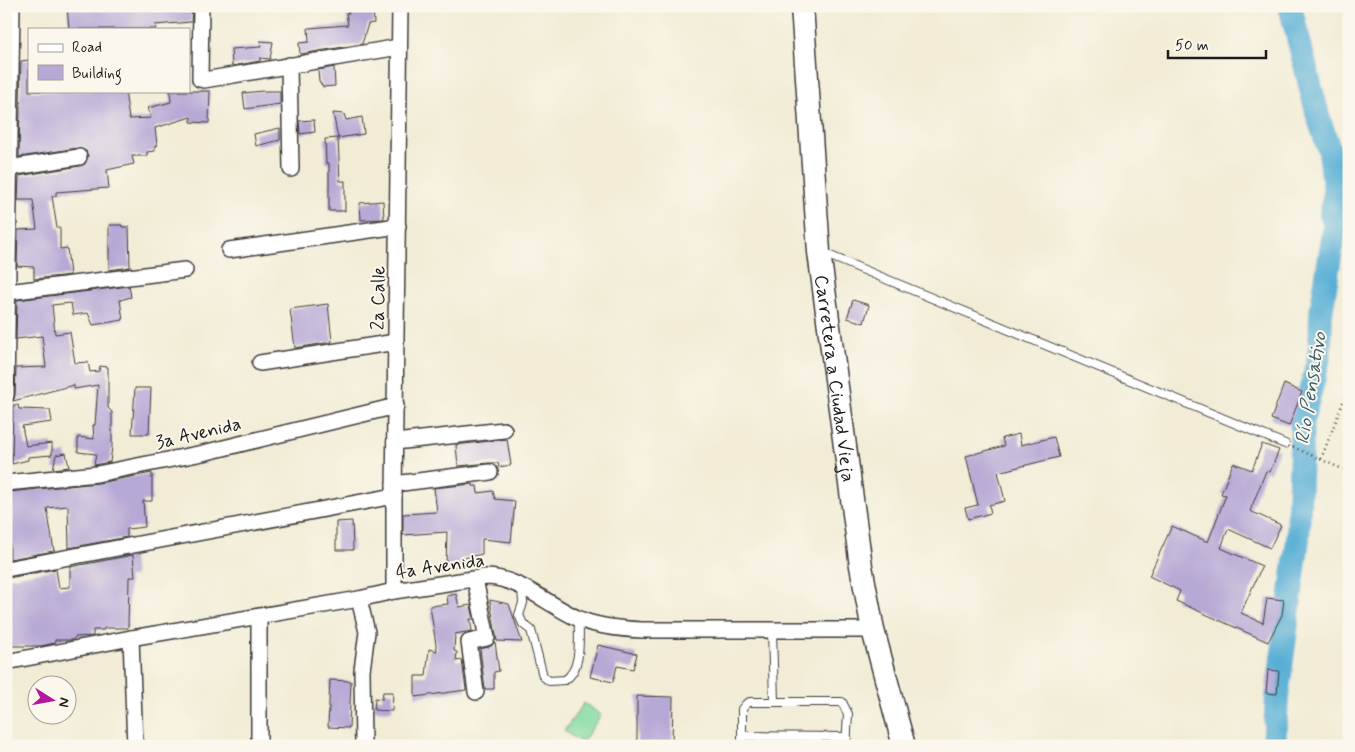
<svg xmlns="http://www.w3.org/2000/svg" width="1355" height="752" viewBox="0 0 1355 752" font-family="Mynerve,sans-serif">
  <style>
    .green { fill: #85dca1; stroke: #507c5e }
    .lines { fill: none; stroke-linecap: round; stroke-linejoin: round }
    .river { stroke: #58afd5; stroke-width: 24 }
    .building { fill: #b7a9d5 }
    .service-casing { stroke: #3c3b38; stroke-width: 10 }
    .minor-casing { stroke: #3c3b38; stroke-width: 18 }
    .secondary-casing { stroke: #3c3b38; stroke-width: 25 }
    .path { stroke: #3c3b38; stroke-width: 2.5; stroke-dasharray: 1 4; stroke-linecap: butt }
    .service { stroke: #fff; stroke-width: 8 }
    .minor { stroke: #fff; stroke-width: 15 }
    .secondary { stroke: #fff; stroke-width: 22 }
    .labels { text-anchor: middle; stroke-width: 4; stroke-linejoin: round; paint-order: stroke }
    .street-label { font-size: 19px; fill: #1c1c1c; stroke: #fbf7ec }
    .water-label { font-size: 20px; font-style: italic; fill: #375e6f; stroke: #fbf7ec }
  </style>
  <rect width="100%" height="100%" fill="#fbf7ec"/>
  <filter id="ink" filterUnits="userSpaceOnUse"><feTurbulence type="fractalNoise" baseFrequency=".02" numOctaves="2"/><feDisplacementMap in="SourceGraphic" scale="10" xChannelSelector="R" yChannelSelector="G"/><feConvolveMatrix kernelMatrix="1 2 1 2 8 2 1 2 1" color-interpolation-filters="sRGB"/></filter>
  <filter id="wash" filterUnits="userSpaceOnUse"><feTurbulence type="fractalNoise" baseFrequency=".0096" numOctaves="4" result="noise"/><feDisplacementMap in="SourceGraphic" scale="20" xChannelSelector="R" yChannelSelector="G"/><feGaussianBlur stdDeviation="1.12" result="paint"/><feColorMatrix in="noise" values="0 0 0 0 0 0 0 0 0 0 0 0 0 0 0 0 0 1.4 0 .05"/><feComposite in="paint" operator="in"/></filter>
  <g filter="url(#wash)">
    <rect width="100%" height="100%" fill="#f2ecd6"/>
    <polygon class="green" points="584,703 601,715 582,743 564,731"/>
    <g class="lines">
      <polyline class="river" points="1274,746 1277,697 1298,539 1302,421 1318,362 1320,347 1321,313 1335,225 1331,214 1335,193 1330,152 1318,116 1290,6"/>
    </g>
    <g id="blocks">
      <g class="building">
        <polygon points="67,6 180,6 181,11 192,10 191,22 155,25 156,29 69,29"/>
        <polygon points="348,6 373,6 374,23 368,24 362,44 300,54 299,43 309,42 308,28 348,25 346,13 349,13"/>
        <polygon points="260,41 273,42 270,59 260,58 260,61 232,66 231,49 261,47"/>
        <polygon points="29,60 29,91 125,91 129,119 151,118 148,108 171,102 170,91 210,91 209,123 191,122 191,117 155,128 157,145 155,146 155,151 147,152 147,156 132,156 134,164 107,170 109,188 56,192 56,196 52,196 57,228 60,228 60,249 67,248 70,275 34,279 34,267 17,266 18,230 37,229 33,200 18,200 19,176 80,166 85,164 88,156 86,151 78,148 19,157 21,61"/>
        <polygon points="334,67 335,86 323,87 319,81 318,70"/>
        <polygon points="263,91 280,91 280,104 245,109 243,93"/>
        <polygon points="333,113 344,114 346,120 362,117 364,134 338,138"/>
        <polygon points="314,120 315,132 300,134 299,121"/>
        <polygon points="280,128 280,140 256,146 254,134"/>
        <polygon points="338,138 340,181 345,181 345,211 329,211 329,163 326,163 325,139"/>
        <polygon points="383,201 384,219 361,220 360,203"/>
        <polygon points="109,225 122,225 122,227 129,227 130,267 109,270"/>
        <polygon points="129,286 131,297 120,300 123,320 93,325 88,313 73,315 71,303 52,305 55,334 70,332 75,363 88,362 90,372 99,371 100,366 108,367 108,408 112,412 112,447 110,462 94,465 96,454 78,452 78,437 94,439 93,425 95,425 98,385 74,389 74,385 13,401 15,395 16,368 46,367 42,336 16,339 17,300"/>
        <polygon points="853,300 869,305 864,323 847,318"/>
        <polygon points="328,304 332,342 295,348 290,309"/>
        <polygon points="1284,384 1302,392 1289,426 1271,419"/>
        <polygon points="135,388 151,388 149,434 132,434"/>
        <polygon points="13,405 18,405 19,409 50,410 52,422 22,426 26,446 52,443 52,455 28,457 28,460 12,464"/>
        <polygon points="1019,434 1021,445 1054,437 1059,457 998,472 1005,501 989,505 991,513 968,519 965,508 978,505 966,456 1004,446 1002,438"/>
        <polygon points="507,439 511,465 499,467 498,463 489,463 458,466 456,445"/>
        <polygon points="1262,444 1279,450 1270,472 1266,471 1250,511 1281,525 1270,548 1228,529 1221,548 1262,566 1241,613 1263,623 1267,598 1284,600 1282,615 1268,642 1176,601 1180,591 1149,576 1172,526 1208,542 1226,495 1221,494 1233,463 1252,470"/>
        <polygon points="66,453 69,467 53,469 56,455"/>
        <polygon points="152,473 152,501 143,501 145,527 127,529 127,537 69,548 68,506 47,508 54,551 10,559 9,525 12,525 9,492 98,483"/>
        <polygon points="473,484 473,486 477,486 478,493 493,491 495,499 515,501 511,542 482,539 482,554 460,559 460,566 446,566 447,532 403,535 403,514 437,512 434,488"/>
        <polygon points="352,521 353,550 336,550 336,522"/>
        <polygon points="133,555 135,577 129,577 128,628 104,628 104,630 93,630 93,636 75,637 73,640 55,640 55,643 41,646 7,646 8,578 56,569 59,588 70,587 70,567"/>
        <polygon points="456,594 459,607 471,605 474,619 470,619 472,631 455,634 454,651 457,652 456,661 462,660 466,690 415,697 415,676 426,676 429,649 437,651 430,606 448,604 447,596"/>
        <polygon points="490,600 509,604 522,642 497,641"/>
        <polygon points="495,642 499,671 494,672 494,689 485,689 480,649 489,647"/>
        <polygon points="598,645 637,654 633,669 617,666 613,682 590,677"/>
        <polygon points="1268,670 1279,671 1277,694 1266,693"/>
        <polygon points="330,680 351,681 349,728 328,727"/>
        <polygon points="383,692 393,692 392,711 374,710 375,698 382,699"/>
        <polygon points="637,696 673,697 672,746 637,746"/>
      </g>
    </g>
  </g>
  <g filter="url(#ink)">
    <use href="#blocks" fill-opacity="0" stroke="#3c3b38" stroke-width="1"/>
    <g class="lines">
      <defs>
        <g id="service">
          <polyline points="823,253 1285,444"/>
          <path d="M522,587l1,16 -4,12 4,9 8,6 12,46 6,5 16,-1c18,-12 13,-42 14,-61"/>
          <polyline points="772,630 774,702"/>
          <polyline points="742,736 847,737"/>
          <polyline points="742,746 742,709 746,704 750,702 842,702 848,714 846,746"/>
        </g>
        <g id="minor">
          <polyline points="201,6 200,79 204,80 399,47"/>
          <polyline points="289,65 291,169"/>
          <polyline points="9,168 79,157"/>
          <polyline points="229,250 398,226"/>
          <polyline points="8,292 185,270"/>
          <polyline points="260,363 396,342"/>
          <polyline points="6,395 12,6"/>
          <polyline points="395,442 504,430"/>
          <polyline points="6,483 97,474 203,453 396,406"/>
          <polyline points="394,484 490,472"/>
          <polyline points="6,569 394,496"/>
          <polyline points="475,579 487,638 469,642 476,692"/>
          <polyline points="394,591 394,496 400,6"/>
          <polyline points="359,599 367,632 362,670 363,746"/>
          <polyline points="259,617 259,746"/>
          <polyline points="131,638 135,746"/>
          <path d="M6,662l125,-24 228,-39 35,-8 92,-14c34,1 61,27 91,41 20,9 44,11 65,12h231"/>
        </g>
        <g id="secondary">
          <path id="s1" d="M802,6l17,246 42,314 12,64 31,116"/>
        </g>
      </defs>
      <use href="#service" class="service-casing"/>
      <use href="#minor" class="minor-casing"/>
      <use href="#secondary" class="secondary-casing"/>
      <g class="path">
        <polyline points="1293,447 1349,472"/>
        <polyline points="1321,459 1349,387"/>
      </g>
      <use href="#service" class="service"/>
      <use href="#minor" class="minor"/>
      <use href="#secondary" class="secondary"/>
    </g>
  </g>
  <g class="labels">
    <g class="street-label">
      <text transform="translate(377 298) rotate(-89)" y="7">2a Calle</text>
      <text dy="7" stroke="none"><textPath href="#s1" startOffset="374">Carretera a Ciudad Vieja</textPath></text>
      <text transform="translate(198 432) rotate(-13)" y="7">3a Avenida</text>
      <text transform="translate(440 565) rotate(-8)" y="7">4a Avenida</text>
    </g>
    <g class="water-label">
      <text transform="translate(1310 388) rotate(-81)" y="7">Río Pensativo</text>
    </g>
  </g>
  <rect width="1355" height="752" fill="none" stroke="#fbf7ec" stroke-width="25"/>
  <rect x="28" y="28" width="162" height="65" fill="#fbf7ec" stroke="#a29f99"/>
  <rect x="38" y="44" width="25" height="8" fill="#ffffff" stroke="#a29f99"/>
  <text x="72" y="52" font-size="15" fill="#1c1c1c">Road</text>
  <rect x="38" y="65" width="25" height="15" fill="#b7a9d5" stroke="#a29f99"/>
  <text x="72" y="78" font-size="15" fill="#1c1c1c">Building</text>
  <g transform="translate(52 700) rotate(101)"><circle r="24" fill="#fbf7ec" stroke="#a29f99"/>
  <path d="M0-4L9 19L0 12L-9 19Z" fill="#b5179e"/>
  <text y="-8" font-size="14" font-weight="bold" text-anchor="middle" fill="#1c1c1c">N</text>
  </g>
  <path d="M1168 50v8h98v-8" fill="none" stroke="#1c1c1c" stroke-width="2.5"/>
  <text x="1175" y="50" font-size="15" fill="#1c1c1c" stroke="#fbf7ec" stroke-width="4" paint-order="stroke">50 m</text>
</svg>
